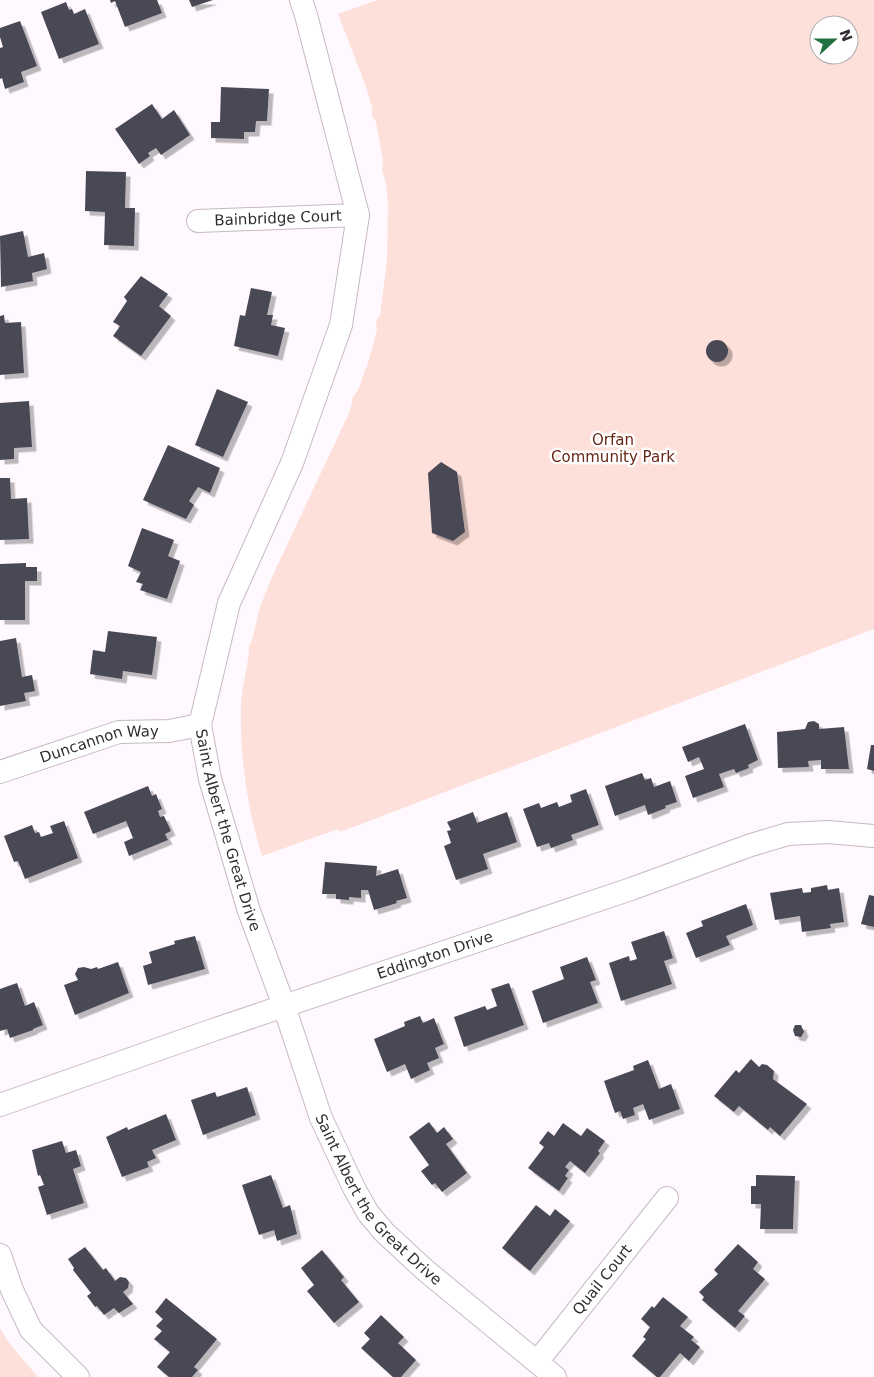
<svg xmlns="http://www.w3.org/2000/svg" width="874" height="1377" viewBox="0 0 874 1377" font-family="'DejaVu Sans',sans-serif">
  <style>
    .green { fill: #fde0d9; fill-rule: evenodd }
    .building { fill: #4a4856; filter: url(#shadow) }
    .lines { fill: none; stroke-linecap: round; stroke-linejoin: round }
    .street-casing { stroke: #c6b9c6; stroke-width: 24 }
    .street { stroke: #fff; stroke-width: 22 }
    .labels { text-anchor: middle; stroke-width: 5; stroke-linejoin: round; paint-order: stroke }
    .street-label { font-size: 15px; fill: #322d32; stroke: #fff }
    .park-label { font-size: 15px; fill: #682617; stroke: #fff }
  </style>
  <defs>
    <filter id="shadow"><feDropShadow dx="4.5" dy="4.5" stdDeviation="0" flood-color="#0004"/></filter>
  </defs>
  <rect width="100%" height="100%" fill="#fff9ff"/>
  <g class="green">
    <path d="M377,0h497v629l-534,203 -2,-3 -76,27c-15,-49 -22,-98 -21,-149 0,-21 8,-41 8,-61l3,-6 8,-33 12,-30 78,-166 3,-14 5,-7 11,-30 8,-30 -1,-9 4,-6 7,-54 1,-55 -2,-23 -4,-13 1,-10 -7,-38 -4,-6v-9l-7,-23 -27,-70zM819,25h30v30h-30z"/>
    <polygon points="0,1328 9,1343 38,1377 0,1377"/>
  </g>
  <g class="building">
    <polygon points="110,0 157,0 162,13 125,27 115,1 111,3"/>
    <polygon points="189,0 213,0 192,7"/>
    <polygon points="66,2 69,10 72,9 74,14 85,9 99,44 59,59 41,12"/>
    <polygon points="20,21 37,66 21,72 24,82 5,89 2,78 0,79 0,48 3,47 0,37 0,28"/>
    <polygon points="221,87 269,89 267,121 256,121 255,132 244,132 244,139 211,138 211,122 220,122"/>
    <polygon points="152,104 162,119 174,110 190,135 161,155 156,148 148,153 150,156 139,164 115,129"/>
    <polygon points="86,171 126,172 125,208 135,208 134,246 104,245 105,212 85,211"/>
    <polygon points="23,231 28,257 44,253 47,269 32,273 33,281 1,287 0,236"/>
    <polygon points="141,276 168,294 159,306 171,316 141,356 113,336 120,326 113,322 127,301 124,297"/>
    <polygon points="251,288 272,292 267,315 273,315 271,325 285,328 278,356 234,346 240,315 245,316"/>
    <polygon points="4,315 5,323 21,322 24,373 0,375 0,316"/>
    <circle cx="717" cy="351" r="11"/>
    <polygon points="217,389 248,402 223,457 195,445"/>
    <polygon points="29,401 32,447 14,448 14,459 0,460 0,403"/>
    <polygon points="168,445 220,468 210,493 198,487 189,501 194,505 186,519 143,500"/>
    <polygon points="441,462 457,472 465,532 453,541 432,533 428,473"/>
    <polygon points="0,478 10,478 11,499 27,498 29,539 0,540"/>
    <polygon points="142,528 174,540 168,556 180,561 167,599 140,590 143,584 136,582 141,572 128,566"/>
    <polygon points="26,563 26,567 37,567 37,581 25,581 25,620 0,620 0,564"/>
    <polygon points="108,631 157,637 152,675 123,671 122,679 90,674 93,650 105,652"/>
    <polygon points="16,638 22,677 32,675 35,691 24,693 26,701 0,706 0,641"/>
    <polygon points="814,721 819,724 819,729 844,727 849,769 821,769 821,760 808,761 809,767 778,768 777,732 805,729 808,722"/>
    <polygon points="745,724 758,760 748,765 749,768 736,773 734,769 719,774 724,787 693,798 685,776 704,769 699,757 688,762 682,747"/>
    <polygon points="871,745 874,745 874,771 867,769"/>
    <polygon points="642,773 645,780 651,778 654,787 670,781 677,802 665,806 666,808 648,815 645,805 615,816 605,786"/>
    <polygon points="148,786 152,796 156,794 162,809 158,811 160,817 164,816 171,831 165,834 168,840 129,856 124,842 133,838 126,821 93,834 84,812"/>
    <polygon points="586,789 599,825 571,835 573,840 551,848 549,843 537,847 523,809 539,803 541,808 557,802 559,807 572,802 570,795"/>
    <polygon points="473,812 477,823 507,812 517,842 483,854 488,869 456,880 444,846 451,843 447,831 451,830 447,822"/>
    <polygon points="64,821 78,858 25,879 18,861 14,862 4,836 32,825 35,833 39,832 41,837 53,833 50,826"/>
    <polygon points="325,862 377,866 376,876 398,869 407,898 396,901 397,903 374,910 368,890 361,890 361,898 349,897 349,900 336,899 336,894 322,894"/>
    <polygon points="827,885 828,890 839,888 844,922 830,924 831,928 802,932 800,916 775,920 770,893 802,888 803,893 811,892 811,888"/>
    <polygon points="869,895 874,896 874,927 861,924"/>
    <polygon points="746,904 753,925 726,936 730,945 696,958 686,933 703,926 701,921"/>
    <polygon points="664,931 673,958 664,961 672,984 621,1001 609,963 629,956 630,961 637,959 631,942"/>
    <polygon points="195,936 205,969 148,985 143,966 152,963 149,952 175,944 174,941"/>
    <polygon points="587,957 596,980 590,982 598,1003 543,1023 532,991 564,979 560,967"/>
    <polygon points="118,962 129,993 75,1015 64,985 78,980 75,974 78,968 84,967 91,969 97,967 98,969"/>
    <polygon points="17,983 25,1006 34,1002 43,1025 33,1029 33,1030 10,1038 7,1029 0,1031 0,989"/>
    <polygon points="509,983 524,1025 464,1047 454,1017 485,1006 487,1010 497,1006 491,989"/>
    <polygon points="420,1016 423,1023 434,1018 444,1044 435,1048 439,1058 427,1063 430,1070 411,1079 405,1064 387,1072 374,1039 405,1026 404,1022"/>
    <polygon points="795,1025 801,1025 804,1032 801,1037 795,1036 793,1030"/>
    <polygon points="751,1059 759,1067 762,1064 767,1065 774,1071 773,1079 807,1104 780,1136 770,1127 768,1130 739,1106 734,1112 714,1096 736,1070 739,1073"/>
    <polygon points="648,1060 659,1089 671,1084 680,1109 649,1120 643,1104 633,1108 635,1115 623,1119 620,1111 615,1113 604,1081 634,1070 633,1066"/>
    <polygon points="247,1087 256,1115 203,1135 191,1100 215,1092 217,1097"/>
    <polygon points="166,1114 176,1140 152,1150 156,1158 147,1162 149,1167 122,1177 106,1137 127,1127 128,1130"/>
    <polygon points="429,1122 437,1133 444,1127 453,1139 446,1144 467,1173 442,1192 435,1183 432,1185 421,1171 429,1165 409,1137"/>
    <polygon points="563,1123 581,1136 587,1128 605,1141 598,1151 600,1153 585,1173 570,1161 565,1167 569,1170 565,1176 568,1178 559,1191 528,1168 544,1147 539,1143 548,1131 554,1136"/>
    <polygon points="62,1141 66,1153 76,1150 81,1166 73,1169 84,1203 47,1215 38,1187 44,1185 40,1175 38,1176 32,1150"/>
    <polygon points="271,1175 283,1208 290,1205 297,1234 277,1241 274,1230 259,1235 242,1185"/>
    <polygon points="756,1175 795,1176 793,1229 760,1229 761,1204 751,1204 751,1186 756,1186"/>
    <polygon points="536,1205 550,1216 555,1209 570,1221 530,1271 502,1248"/>
    <polygon points="738,1244 758,1262 753,1269 765,1279 738,1311 745,1316 735,1328 702,1300 704,1297 699,1292 718,1274 714,1270"/>
    <polygon points="85,1247 103,1270 106,1268 115,1281 120,1277 126,1278 129,1282 128,1288 123,1292 133,1304 119,1313 114,1308 104,1315 97,1306 95,1307 87,1296 91,1293 73,1270 74,1268 68,1259"/>
    <polygon points="322,1250 344,1277 341,1280 359,1302 334,1323 307,1291 314,1285 301,1268"/>
    <polygon points="663,1297 688,1317 680,1326 694,1337 691,1340 700,1347 689,1361 680,1353 660,1377 657,1377 632,1356 646,1339 643,1337 650,1327 641,1319 652,1306 654,1308"/>
    <polygon points="166,1298 217,1339 194,1367 198,1370 192,1377 169,1377 157,1367 170,1352 154,1339 162,1331 156,1326 163,1319 155,1312"/>
    <polygon points="381,1315 404,1337 398,1343 416,1360 401,1377 393,1377 361,1348 370,1339 364,1333"/>
  </g>
  <g class="lines">
    <defs>
      <g id="street">
        <path id="s1" d="M301,0l5,15 52,200 -17,110 -49,138 -63,140 -29,122 10,54 39,132 35,95 37,112 33,70 14,25 16,19 41,38 130,107"/>
        <path id="s2" d="M198,221l160,-6"/>
        <path id="s3" d="M0,772l119,-40 50,-1 31,-6"/>
        <path id="s4" d="M0,1105l213,-75 418,-141 120,-44 37,-11 40,-2 46,4"/>
        <polyline points="0,1255 12,1290 31,1330 78,1377"/>
        <path id="s5" d="M537,1362l130,-164"/>
      </g>
    </defs>
    <use href="#street" class="street-casing"/>
    <use href="#street" class="street"/>
  </g>
  <g class="labels">
    <g class="street-label">
      <text dy="5" stroke="none"><textPath href="#s2" startOffset="80">Bainbridge Court</textPath></text>
      <text dy="5" stroke="none"><textPath href="#s3" startOffset="104">Duncannon Way</textPath></text>
      <text dy="5" stroke="none"><textPath href="#s1" startOffset="868">Saint Albert the Great Drive</textPath></text>
      <text dy="5" stroke="none"><textPath href="#s4" startOffset="460">Eddington Drive</textPath></text>
      <text dy="5" stroke="none"><textPath href="#s1" startOffset="1272">Saint Albert the Great Drive</textPath></text>
      <text dy="5" stroke="none"><textPath href="#s5" startOffset="105">Quail Court</textPath></text>
    </g>
    <g class="park-label">
      <text x="613" y="445">Orfan<tspan x="613" dy="17">Community Park</tspan></text>
    </g>
  </g>
  <g transform="translate(834 40) rotate(69)"><circle r="24" fill="#ffffff" stroke="#adabad"/>
  <path d="M0-4L9 19L0 12L-9 19Z" fill="#227040"/>
  <text y="-8" font-size="14" font-weight="bold" text-anchor="middle" fill="#322d32">N</text>
  </g>
</svg>
